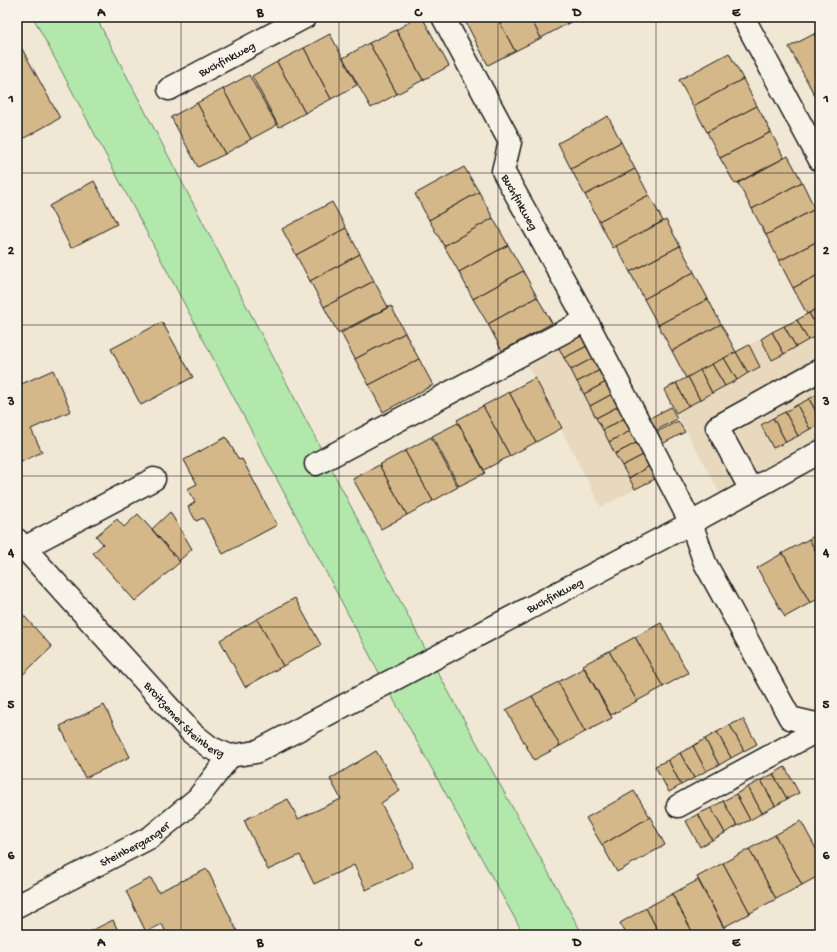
<svg xmlns="http://www.w3.org/2000/svg" width="837" height="952" viewBox="0 0 837 952" font-family="'Gochi Hand',sans-serif">
  <style>
    .built { fill: #e8d9be }
    .green { fill: #b2e8ab; stroke: #678264 }
    .building { fill: #d5b889; stroke: #1c1c1c }
    .lines { fill: none; stroke-linecap: round; stroke-linejoin: round }
    .minor-casing { stroke: #1c1c1c; stroke-width: 25 }
    .minor { stroke: #f7f3e8; stroke-width: 22 }
    .grid { fill: none; stroke: #1c1c1c; stroke-width: 1; stroke-opacity: 0.55 }
    .labels { text-anchor: middle; stroke-width: 3; stroke-linejoin: round; paint-order: stroke }
    .street-label { font-size: 12px; fill: #1c1c1c; stroke: #f7f3e8 }
    .neatline { fill: none; stroke: #1c1c1c; stroke-width: 1.5 }
    .grid-label { font-size: 13px; text-anchor: middle; font-weight: bold; fill: #1c1c1c }
  </style>
  <rect width="100%" height="100%" fill="#f0e7d5"/>
  <filter id="ink" filterUnits="userSpaceOnUse"><feTurbulence type="fractalNoise" baseFrequency=".025" numOctaves="2"/><feDisplacementMap in="SourceGraphic" scale="8" xChannelSelector="R" yChannelSelector="G"/><feConvolveMatrix kernelMatrix="1 2 1 2 8 2 1 2 1" color-interpolation-filters="sRGB"/></filter>
  <g filter="url(#ink)">
    <g class="built">
      <polygon points="820,307 820,447 723,499 664,390"/>
      <polygon points="582,333 659,477 601,507 527,363"/>
    </g>
    <polygon class="green" points="33,17 96,17 431,660 583,935 524,935 385,684"/>
    <g class="building">
      <polygon points="418,17 422,17 449,66 423,80 396,30"/>
      <polygon points="463,17 497,17 515,51 488,65"/>
      <polygon points="497,17 530,17 541,38 515,51"/>
      <polygon points="530,17 563,17 567,24 541,38"/>
      <polygon points="563,17 580,17 567,24"/>
      <polygon points="396,30 423,80 397,94 369,43"/>
      <polygon points="820,30 820,46 814,34"/>
      <polygon points="330,34 357,85 331,99 304,48"/>
      <polygon points="814,34 820,46 820,94 815,96 789,47"/>
      <polygon points="369,43 397,94 371,108 343,58"/>
      <polygon points="304,48 331,99 305,113 277,62"/>
      <polygon points="22,49 60,118 19,141 17,138 17,52"/>
      <polygon points="729,53 743,79 693,106 679,80"/>
      <polygon points="277,62 305,113 279,127 252,76"/>
      <polygon points="249,75 277,125 251,139 223,89"/>
      <polygon points="743,79 757,106 707,132 693,106"/>
      <polygon points="223,89 251,139 225,154 197,103"/>
      <polygon points="197,103 225,154 198,167 171,117"/>
      <polygon points="757,106 771,132 720,158 707,132"/>
      <polygon points="608,116 621,142 571,169 558,143"/>
      <polygon points="771,132 784,158 735,184 720,158"/>
      <polygon points="621,142 635,169 585,195 571,169"/>
      <polygon points="788,156 802,182 752,209 738,183"/>
      <polygon points="464,167 479,192 429,220 415,194"/>
      <polygon points="635,169 649,195 599,221 585,195"/>
      <polygon points="94,181 117,224 71,248 49,206"/>
      <polygon points="802,182 815,209 766,235 752,209"/>
      <polygon points="479,192 493,218 444,246 429,220"/>
      <polygon points="649,195 663,221 613,248 599,221"/>
      <polygon points="332,202 346,228 296,255 282,229"/>
      <polygon points="815,209 820,217 820,240 779,261 766,235"/>
      <polygon points="493,218 508,245 459,272 444,246"/>
      <polygon points="666,220 680,246 630,272 616,246"/>
      <polygon points="346,228 360,254 310,281 296,255"/>
      <polygon points="820,240 820,274 793,288 779,261"/>
      <polygon points="508,245 523,271 473,299 459,272"/>
      <polygon points="680,246 694,272 644,299 630,272"/>
      <polygon points="360,254 374,281 324,307 310,281"/>
      <polygon points="523,271 537,297 488,324 473,299"/>
      <polygon points="694,272 708,299 658,325 644,299"/>
      <polygon points="820,274 820,307 807,314 793,288"/>
      <polygon points="374,281 388,307 338,333 324,307"/>
      <polygon points="537,297 552,323 502,351 488,324"/>
      <polygon points="708,299 721,324 672,351 658,325"/>
      <polygon points="391,306 405,333 355,359 341,333"/>
      <polygon points="820,307 820,333 809,313"/>
      <polygon points="809,313 820,334 808,340 797,320"/>
      <polygon points="797,320 808,340 796,347 784,326"/>
      <polygon points="162,322 193,377 141,405 111,349"/>
      <polygon points="721,324 736,352 686,378 672,351"/>
      <polygon points="784,326 796,347 784,354 772,332"/>
      <polygon points="772,332 784,354 772,360 761,339"/>
      <polygon points="405,333 419,359 369,385 355,359"/>
      <polygon points="582,333 589,345 564,358 558,346"/>
      <polygon points="589,345 595,357 571,370 564,358"/>
      <polygon points="749,345 760,367 748,373 736,352"/>
      <polygon points="736,352 748,373 737,380 724,358"/>
      <polygon points="595,357 602,369 577,382 571,370"/>
      <polygon points="724,358 737,380 725,386 712,364"/>
      <polygon points="419,359 433,385 383,412 369,385"/>
      <polygon points="712,364 725,386 712,393 700,370"/>
      <polygon points="602,369 608,381 584,394 577,382"/>
      <polygon points="53,370 71,411 31,429 42,452 17,464 17,386"/>
      <polygon points="700,370 712,393 700,400 688,377"/>
      <polygon points="688,377 700,400 688,406 676,383"/>
      <polygon points="535,378 562,428 536,442 509,392"/>
      <polygon points="608,381 614,393 590,406 584,394"/>
      <polygon points="676,383 688,406 676,413 664,390"/>
      <polygon points="509,392 536,442 510,456 483,406"/>
      <polygon points="614,393 621,405 596,418 590,406"/>
      <polygon points="820,393 820,419 809,399"/>
      <polygon points="809,399 820,419 820,424 810,429 797,405"/>
      <polygon points="621,405 627,417 603,430 596,418"/>
      <polygon points="797,405 810,429 798,436 785,412"/>
      <polygon points="483,406 510,456 484,470 457,420"/>
      <polygon points="671,407 677,419 653,432 646,420"/>
      <polygon points="785,412 798,436 786,442 773,418"/>
      <polygon points="627,417 634,429 609,442 603,430"/>
      <polygon points="773,418 786,442 773,448 761,425"/>
      <polygon points="678,421 685,432 660,445 653,434"/>
      <polygon points="458,423 485,473 459,486 432,436"/>
      <polygon points="634,429 640,441 615,454 609,442"/>
      <polygon points="226,437 239,460 242,459 277,525 223,554 203,518 196,521 188,507 195,502 187,489 197,484 184,460"/>
      <polygon points="431,437 458,487 433,501 405,451"/>
      <polygon points="640,441 647,453 622,466 615,454"/>
      <polygon points="405,451 433,501 407,515 379,465"/>
      <polygon points="647,453 653,464 629,478 622,466"/>
      <polygon points="653,464 659,477 635,489 629,478"/>
      <polygon points="379,465 407,515 381,529 353,479"/>
      <polygon points="170,512 192,549 179,561 152,529"/>
      <polygon points="138,514 180,562 135,601 93,553 103,544 96,536 117,519 124,527"/>
      <polygon points="820,533 820,559 809,539"/>
      <polygon points="809,539 820,559 820,598 810,603 783,553"/>
      <polygon points="783,553 810,603 785,617 757,568"/>
      <polygon points="295,598 321,645 283,666 257,619"/>
      <polygon points="18,609 52,647 17,680 17,610"/>
      <polygon points="257,619 283,666 245,687 220,640"/>
      <polygon points="661,623 688,673 663,687 635,637"/>
      <polygon points="635,637 663,687 637,701 609,651"/>
      <polygon points="609,651 637,701 611,715 583,665"/>
      <polygon points="584,668 612,718 585,732 558,682"/>
      <polygon points="558,682 585,732 560,746 532,696"/>
      <polygon points="532,696 560,746 534,760 506,710"/>
      <polygon points="104,705 130,757 85,778 60,726"/>
      <polygon points="743,719 757,744 744,751 730,725"/>
      <polygon points="730,725 744,751 731,758 717,732"/>
      <polygon points="717,732 731,758 719,765 705,739"/>
      <polygon points="705,739 719,765 706,771 693,746"/>
      <polygon points="693,746 706,771 694,778 680,753"/>
      <polygon points="376,751 400,791 381,803 413,867 366,890 354,865 314,884 300,855 268,870 244,820 288,799 298,819 341,799 330,779"/>
      <polygon points="680,753 694,778 681,785 668,760"/>
      <polygon points="668,760 681,785 669,792 655,766"/>
      <polygon points="785,767 799,793 787,799 773,774"/>
      <polygon points="773,774 787,799 775,806 761,780"/>
      <polygon points="761,780 775,806 762,813 748,787"/>
      <polygon points="748,787 762,813 750,820 736,794"/>
      <polygon points="634,791 650,817 602,845 586,818"/>
      <polygon points="736,794 750,820 737,826 723,801"/>
      <polygon points="723,801 737,826 725,833 711,808"/>
      <polygon points="711,808 725,833 712,840 698,814"/>
      <polygon points="698,814 712,840 700,847 686,821"/>
      <polygon points="650,817 665,845 617,872 602,845"/>
      <polygon points="801,821 820,856 820,875 802,885 775,835"/>
      <polygon points="775,835 802,885 776,899 749,849"/>
      <polygon points="749,849 776,899 750,913 723,863"/>
      <polygon points="723,863 750,913 724,927 697,877"/>
      <polygon points="207,869 237,931 230,935 167,935 162,924 146,932 126,891 151,878 158,892"/>
      <polygon points="698,880 725,930 716,935 694,935 672,894"/>
      <polygon points="672,894 694,935 660,935 646,908"/>
      <polygon points="646,908 660,935 627,935 620,923"/>
      <polygon points="113,920 120,935 83,935"/>
    </g>
    <g class="lines">
      <defs>
        <g id="minor">
          <path id="s1" d="M443,17l67,125 -7,29 83,149 105,203 14,40 85,155 30,7"/>
          <polyline points="743,17 820,160"/>
          <path id="s2" d="M169,89l136,-72"/>
          <polyline points="316,464 586,320"/>
          <polyline points="751,490 717,427 820,370"/>
          <path id="s3" d="M17,540l175,193 19,15 19,8 26,-4 435,-229 129,-71"/>
          <polyline points="24,548 154,479"/>
          <polyline points="678,806 820,729"/>
          <path id="s4" d="M17,906l134,-69 47,-39 32,-42"/>
        </g>
      </defs>
      <use href="#minor" class="minor-casing"/>
      <use href="#minor" class="minor"/>
    </g>
  </g>
  <path class="grid" d="M181,17v918M339,17v918M498,17v918M656,17v918M17,173h803M17,325h803M17,476h803M17,627h803M17,779h803"/>
  <g class="labels">
    <g class="street-label">
      <text dy="4" stroke="none"><textPath href="#s2" startOffset="65">Buchfinkweg</textPath></text>
      <text dy="4" stroke="none"><textPath href="#s1" startOffset="207">Buchfinkweg</textPath></text>
      <text dy="4" stroke="none"><textPath href="#s3" startOffset="669">Buchfinkweg</textPath></text>
      <text dy="4" stroke="none"><textPath href="#s3" startOffset="246">Broitzemer Steinberg</textPath></text>
      <text dy="4" stroke="none"><textPath href="#s4" startOffset="133">Steinberganger</textPath></text>
    </g>
  </g>
  <rect width="837" height="952" fill="none" stroke="#f7f3e8" stroke-width="44"/>
  <rect x="22" y="22" width="793" height="908" class="neatline"/>
  <g class="grid-label">
    <text x="101" y="16">A</text>
    <text x="260" y="16">B</text>
    <text x="418" y="16">C</text>
    <text x="577" y="16">D</text>
    <text x="736" y="16">E</text>
    <text x="11" y="102">1</text>
    <text x="826" y="102">1</text>
    <text x="11" y="254">2</text>
    <text x="826" y="254">2</text>
    <text x="11" y="405">3</text>
    <text x="826" y="405">3</text>
    <text x="11" y="556">4</text>
    <text x="826" y="556">4</text>
    <text x="11" y="708">5</text>
    <text x="826" y="708">5</text>
    <text x="11" y="859">6</text>
    <text x="826" y="859">6</text>
    <text x="101" y="946">A</text>
    <text x="260" y="946">B</text>
    <text x="418" y="946">C</text>
    <text x="577" y="946">D</text>
    <text x="736" y="946">E</text>
  </g>
</svg>
